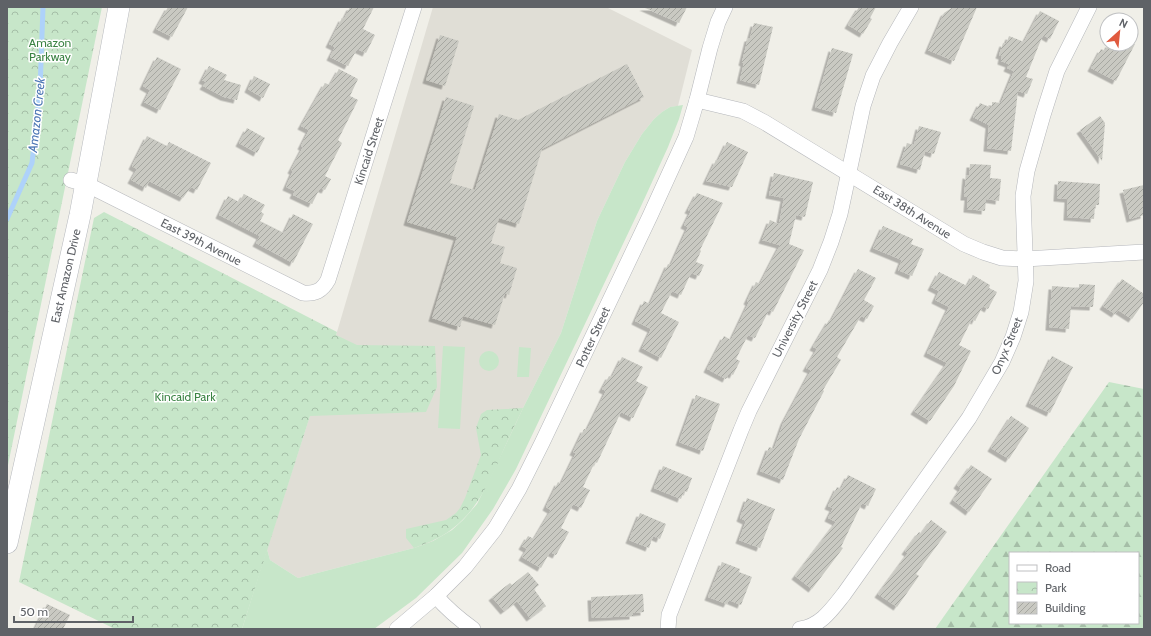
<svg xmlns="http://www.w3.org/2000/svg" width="1151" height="636" viewBox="0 0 1151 636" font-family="Cabin,sans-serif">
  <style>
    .education { fill: #e0ded6 }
    .grass { fill: #c7e6c9 }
    .forest { fill: url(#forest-firs); fill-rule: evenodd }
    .park { fill: url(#park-crowns) }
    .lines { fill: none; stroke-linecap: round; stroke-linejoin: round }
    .stream { stroke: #aed2fa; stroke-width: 5 }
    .building { fill: url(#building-hatch); filter: url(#shadow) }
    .street-casing { stroke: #b5b7bb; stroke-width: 16 }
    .secondary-casing { stroke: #b6b9be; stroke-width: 22 }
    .street { stroke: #fff; stroke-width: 15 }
    .secondary { stroke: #fff; stroke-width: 21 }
    .labels { text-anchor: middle; stroke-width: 3; stroke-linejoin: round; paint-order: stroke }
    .park-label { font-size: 12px; fill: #3b8344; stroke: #fff }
    .street-label { font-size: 12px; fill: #5f6267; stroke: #fff }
    .water-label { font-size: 13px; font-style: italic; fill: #4d77b5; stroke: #fff }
  </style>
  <defs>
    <pattern id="forest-firs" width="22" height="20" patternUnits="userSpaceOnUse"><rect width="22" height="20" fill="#c7e6c9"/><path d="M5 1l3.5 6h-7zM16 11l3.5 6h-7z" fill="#a5bea7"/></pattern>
    <pattern id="park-crowns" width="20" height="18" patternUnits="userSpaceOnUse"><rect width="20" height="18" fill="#c7e6c9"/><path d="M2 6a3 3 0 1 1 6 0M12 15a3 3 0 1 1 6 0" fill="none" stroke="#a5bea7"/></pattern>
    <pattern id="building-hatch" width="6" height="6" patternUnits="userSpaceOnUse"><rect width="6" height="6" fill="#c9c9c2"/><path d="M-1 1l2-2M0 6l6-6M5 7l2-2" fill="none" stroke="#a6a7a1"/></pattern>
    <filter id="shadow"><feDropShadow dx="-3.5" dy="3.5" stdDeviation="0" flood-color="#0004"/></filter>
  </defs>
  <rect width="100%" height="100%" fill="#f0efe8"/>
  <polygon class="education" points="433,7 606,7 692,50 678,106 670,107 662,112 654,119 642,134 625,162 597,221 561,333 523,408 492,474 433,541 414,548 298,578 270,560 267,549 337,332"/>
  <g class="grass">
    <polygon points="683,105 679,119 668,147 642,204 516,469 493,509 462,553 416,598 374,629 242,629 267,549 270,560 298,578 414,548 433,541 452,530 463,520 477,504 492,474 523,408 561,333 597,221 625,162 642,134 654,119 662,112 670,107"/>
    <polygon points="443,346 465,347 460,429 438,428"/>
    <polygon points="519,347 531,348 529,377 517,377"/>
    <circle cx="489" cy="361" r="10"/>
  </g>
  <path class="forest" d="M1109,382l35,7v240h-209zM1010,553h128v70h-128z"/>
  <g class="park">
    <polygon points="7,7 102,7 7,470"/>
    <polygon points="104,212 337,332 336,335 357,345 435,346 437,387 426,412 310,416 242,629 115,629 19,582 94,218"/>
    <path d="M523,408c-8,17 -16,33 -23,50 -12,27 -24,53 -48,71 -11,9 -25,14 -38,19l-8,-10v-9l40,-9 10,-7 4,-5 5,-10 16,-43 -5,-27 5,-14 6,-4z"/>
  </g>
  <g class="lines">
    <polyline class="stream" points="7,219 32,163 40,90 43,7"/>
  </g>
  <g class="building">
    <polygon points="168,7 188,7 172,37 156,29"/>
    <polygon points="350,7 374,7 363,29 375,35 366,53 357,49 348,66 330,57 335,47 329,44 342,18 344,19"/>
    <polygon points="643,7 687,7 679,23"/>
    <polygon points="859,7 876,7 870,18 872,19 863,34 848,25"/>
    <polygon points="953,7 977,7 954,61 928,50 944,13"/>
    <polygon points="1040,11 1059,21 1050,39 1043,35 1026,77 1033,79 1027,94 1018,91 1011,151 987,148 989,125 973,117 980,103 992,108 992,102 1001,103 1014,71 1007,68 1009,64 1001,61 1002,56 999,55 1003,43 1006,44 1009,36 1024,42"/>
    <polygon points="754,23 773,27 759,85 740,80 744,63 742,62 748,38 750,38"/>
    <polygon points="440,35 459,41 445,86 426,80"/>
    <polygon points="1109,44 1135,44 1116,81 1091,68 1101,49 1105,51"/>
    <polygon points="832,48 853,54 836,113 815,107"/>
    <polygon points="157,57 181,69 160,110 144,102 150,90 143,86"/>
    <polygon points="627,64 644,97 542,149 519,224 499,218 491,243 505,247 500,263 517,268 509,295 505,293 495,325 463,316 460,327 432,318 457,237 407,222 446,97 474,106 450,183 475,190 499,114 518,120"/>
    <polygon points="209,66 227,75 224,80 241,85 237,100 224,97 203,86 206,82 202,80"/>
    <polygon points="339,69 358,79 350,96 358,100 338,140 342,143 325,176 331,179 325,190 320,188 312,204 293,195 295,191 286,187 293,171 291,170 303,147 301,146 309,130 301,126 325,83 330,85"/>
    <polygon points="254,76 270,84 263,98 248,89"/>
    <polygon points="1100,116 1105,123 1102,161 1080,130"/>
    <polygon points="919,126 941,132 934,154 925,151 920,170 900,164 907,143 914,145"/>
    <polygon points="247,128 265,138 257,153 239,143"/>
    <polygon points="147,136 167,146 169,142 211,163 197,190 191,187 183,198 149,181 146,188 131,180 137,169 132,166"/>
    <polygon points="727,142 748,152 732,187 706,181 716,160 718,161"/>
    <polygon points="970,164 991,165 990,178 1001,179 999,201 986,199 985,211 967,209 968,197 964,197 966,175 969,176"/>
    <polygon points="774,173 813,182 805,217 796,215 789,244 804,250 773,312 769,310 755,338 748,335 736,359 740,361 733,375 729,373 726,379 707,369 724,336 731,340 749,302 747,301 756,282 760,284 780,245 762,240 770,220 779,224 784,198 769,195"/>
    <polygon points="1058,181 1100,184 1099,205 1095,205 1094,219 1067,217 1068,199 1057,198"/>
    <polygon points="1144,185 1144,215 1130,219 1123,190"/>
    <polygon points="697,193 723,203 700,250 701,251 696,262 704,265 699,276 691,273 681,295 672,291 661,313 679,322 661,358 642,348 651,329 635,321 644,301 650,304 668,264 671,265 688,227 684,225 691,211 688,210"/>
    <polygon points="244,194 265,205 261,212 264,214 260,221 284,233 293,214 313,224 293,263 256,243 260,236 219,215 228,196 239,202"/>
    <polygon points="883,226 913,239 911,244 924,249 912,276 898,270 902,260 873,248"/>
    <polygon points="858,269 876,278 864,300 874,306 867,319 861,316 837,357 841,360 823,390 824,391 799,439 783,480 760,471 769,447 774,449 784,421 811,370 806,368 817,349 813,347 829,320 831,321"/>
    <polygon points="939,272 967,286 973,275 990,285 989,288 997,292 988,309 983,306 975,321 972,319 959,345 971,351 954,386 930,421 914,411 947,363 927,353 949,307 935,300 939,291 931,287"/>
    <polygon points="1122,279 1144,294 1144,302 1132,319 1118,310 1115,314 1103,306"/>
    <polygon points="1079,284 1095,285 1093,307 1071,306 1069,329 1049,327 1052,286 1079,288"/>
    <polygon points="1052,356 1073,367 1050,413 1029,403"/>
    <polygon points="622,357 643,367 636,381 648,387 633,418 621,412 597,463 595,462 583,487 590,490 581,508 573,504 561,528 569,532 556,555 550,552 541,568 522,557 527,549 522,546 528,536 534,539 551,510 546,507 558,482 561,484 576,453 573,452 584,429 587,430 606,391 602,389 609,376 612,377"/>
    <polygon points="696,395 720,404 703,451 679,442"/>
    <polygon points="1011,416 1029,428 1009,459 991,448"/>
    <polygon points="971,465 992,479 969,512 953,500 961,488 957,485"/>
    <polygon points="663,466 692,478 687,492 684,491 681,499 654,488"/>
    <polygon points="848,475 876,489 868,506 862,503 841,547 843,548 812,589 795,576 836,522 828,518 833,508 828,506 837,487 841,489"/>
    <polygon points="747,498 775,509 760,548 739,540 746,521 740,518"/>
    <polygon points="640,513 666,524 660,539 653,536 649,548 629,540"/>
    <polygon points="931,520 947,532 916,574 919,576 897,607 878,594 908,553 905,551 919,532 921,534"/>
    <polygon points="722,562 740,569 739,572 752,577 741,605 729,600 727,604 708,597"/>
    <polygon points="528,572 539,585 534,589 546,606 530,618 517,601 504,611 492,597 510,583 512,585"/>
    <polygon points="643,594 644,612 633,613 633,616 592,618 591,597"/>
    <polygon points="47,604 70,615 63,629 35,629"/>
  </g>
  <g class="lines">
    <defs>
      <g id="street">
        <polyline points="697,100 743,111 764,122 964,244 983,252 1002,258 1025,259 1144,252"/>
        <path d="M71,180l15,4 217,109c12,1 19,-2 25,-13l86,-273"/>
        <path d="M436,596c11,13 23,23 37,33"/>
        <polyline points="397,629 436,596 465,567 495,529 519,489 542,443 650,216 686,137 697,100 710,48 718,22 725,7"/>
        <polyline points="668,629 669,615 741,430 749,411 820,270 831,242 840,214 863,106 873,76 890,43 911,7"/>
        <path d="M800,629c21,-3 32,-20 44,-35l125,-176 33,-56 11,-25 8,-25 5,-31 -3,-85 4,-25 16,-56 14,-44 32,-64"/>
      </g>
      <polyline id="secondary" points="7,543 80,215 119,7"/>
    </defs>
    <use href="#street" class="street-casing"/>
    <use href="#secondary" class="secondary-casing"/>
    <use href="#street" class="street"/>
    <use href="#secondary" class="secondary"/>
  </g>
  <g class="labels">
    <g class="park-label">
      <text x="50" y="47">Amazon<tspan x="50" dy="14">Parkway</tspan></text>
      <text x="185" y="401">Kincaid Park</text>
    </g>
    <g class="street-label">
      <text transform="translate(369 151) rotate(-72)" y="4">Kincaid Street</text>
      <text transform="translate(912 212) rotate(32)" y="4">East 38th Avenue</text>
      <text transform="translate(201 242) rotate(27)" y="4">East 39th Avenue</text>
      <text transform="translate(66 276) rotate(-77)" y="4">East Amazon Drive</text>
      <text transform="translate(795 319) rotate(-63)" y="4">University Street</text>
      <text transform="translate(593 337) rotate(-65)" y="4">Potter Street</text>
      <text transform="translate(1007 346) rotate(-67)" y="4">Onyx Street</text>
    </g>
    <g class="water-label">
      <text transform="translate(36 115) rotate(-84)" y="5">Amazon Creek</text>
    </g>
  </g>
  <rect width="1151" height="636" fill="none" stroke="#5f6267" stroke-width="16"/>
  <rect x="1009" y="552" width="130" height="72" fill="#ffffff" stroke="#bfc0c2"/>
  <rect x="1017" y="565" width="20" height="6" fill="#ffffff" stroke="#bfc0c2"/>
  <text x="1045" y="572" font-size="12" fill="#5f6267">Road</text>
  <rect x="1017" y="582" width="20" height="12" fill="url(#park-crowns)" stroke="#bfc0c2"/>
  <text x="1045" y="592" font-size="12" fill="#5f6267">Park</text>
  <rect x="1017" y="602" width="20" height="12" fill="url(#building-hatch)" stroke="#bfc0c2"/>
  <text x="1045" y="612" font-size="12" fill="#5f6267">Building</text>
  <g transform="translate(1119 32) rotate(27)"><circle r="19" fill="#ffffff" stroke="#bfc0c2"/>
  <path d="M0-3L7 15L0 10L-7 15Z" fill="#e05a3f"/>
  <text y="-6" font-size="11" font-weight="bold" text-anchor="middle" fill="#5f6267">N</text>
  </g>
  <path d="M14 616v6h119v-6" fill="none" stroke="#5f6267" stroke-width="2"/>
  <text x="20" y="616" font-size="12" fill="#5f6267" stroke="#ffffff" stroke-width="3" paint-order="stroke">50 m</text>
</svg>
